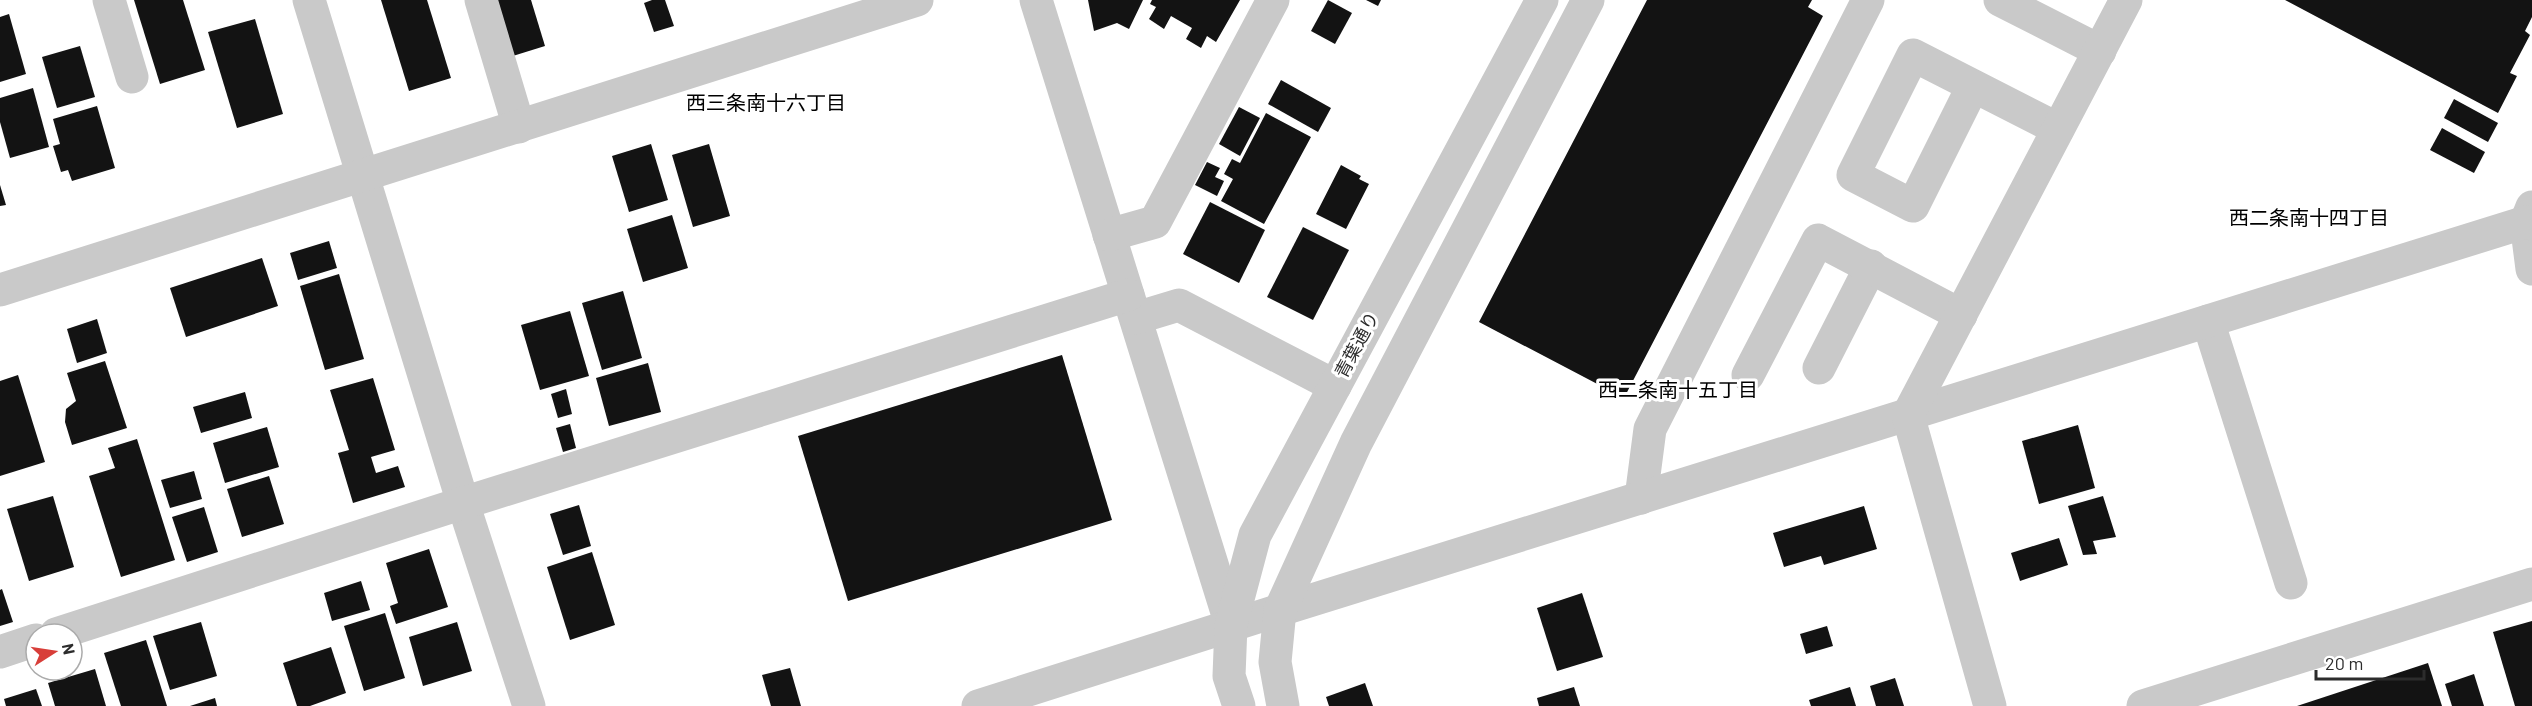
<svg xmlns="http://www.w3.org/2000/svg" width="2532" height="706" viewBox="0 0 2532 706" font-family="Barlow,'Noto Sans JP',sans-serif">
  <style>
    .building { fill: #131313 }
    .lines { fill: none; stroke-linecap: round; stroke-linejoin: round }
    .minor { stroke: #c9c9c9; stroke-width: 33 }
    .labels { text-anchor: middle; stroke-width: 6; stroke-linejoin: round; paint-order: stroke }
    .street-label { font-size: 18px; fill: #2c2c2c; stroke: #fff }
    .neighbourhood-label { font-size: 20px; fill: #000; stroke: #fff }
  </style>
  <rect width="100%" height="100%" fill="#fff"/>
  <g class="building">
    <polygon points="134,0 183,0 205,70 160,84"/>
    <polygon points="381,0 427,0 451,78 409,91"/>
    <polygon points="488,0 531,0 545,46 506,58"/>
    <polygon points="652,0 665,0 674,26 654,32 644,3"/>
    <polygon points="1088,0 1143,0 1129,29 1117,23 1094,31"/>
    <polygon points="1152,0 1240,0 1216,42 1207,36 1201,48 1186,39 1192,28 1171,16 1164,29 1149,19 1156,7 1150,4"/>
    <polygon points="1328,0 1352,13 1335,44 1311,31"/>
    <polygon points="1366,0 1381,0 1378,6"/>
    <polygon points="1647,0 1812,0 1808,7 1823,16 1624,398 1479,322"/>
    <polygon points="2285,0 2532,0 2532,17 2525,31 2530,35 2510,73 2517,76 2498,113"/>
    <polygon points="9,14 26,74 0,82 0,17"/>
    <polygon points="255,19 283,114 237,128 208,32"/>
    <polygon points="80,46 95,97 57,108 42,57"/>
    <polygon points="1281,80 1331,108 1318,132 1268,104"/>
    <polygon points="33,88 49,147 10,158 0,122 0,98"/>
    <polygon points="2454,99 2498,123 2488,142 2444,118"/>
    <polygon points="97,106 115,168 72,181 68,170 61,172 53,146 60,144 53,119"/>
    <polygon points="1239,107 1260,118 1240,156 1219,144"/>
    <polygon points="1266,113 1311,137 1264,224 1221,201 1233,179 1224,174 1232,159 1240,163"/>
    <polygon points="2442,128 2485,152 2474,173 2430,150"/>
    <polygon points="651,144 668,200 629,212 612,156"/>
    <polygon points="709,144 730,216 693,227 672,155"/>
    <polygon points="1207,162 1220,168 1215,177 1224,181 1217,196 1195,185"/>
    <polygon points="1341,165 1361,176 1359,179 1369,184 1346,229 1316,214"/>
    <polygon points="0,185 6,205 0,206"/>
    <polygon points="1210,202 1265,230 1239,283 1183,254"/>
    <polygon points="672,215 688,268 643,282 627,229"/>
    <polygon points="1303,227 1349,250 1313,320 1267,297"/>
    <polygon points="329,241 337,268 298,280 290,253"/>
    <polygon points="262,258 278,306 186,337 170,288"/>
    <polygon points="339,274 364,359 325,370 300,286"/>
    <polygon points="623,291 642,358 602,370 582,303"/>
    <polygon points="570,311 589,376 540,390 521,325"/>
    <polygon points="97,319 107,353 77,363 67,329"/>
    <polygon points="1062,355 1112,520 848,601 798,436"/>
    <polygon points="105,361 127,428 72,445 65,422 66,409 76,401 67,373"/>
    <polygon points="648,363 661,412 609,426 596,378"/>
    <polygon points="18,375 45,462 0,476 0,381"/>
    <polygon points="373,378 395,450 371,457 376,473 398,466 405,487 353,503 338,453 349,450 330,390"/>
    <polygon points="566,389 572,414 558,418 551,394"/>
    <polygon points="245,392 252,418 201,433 193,407"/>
    <polygon points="570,424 576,448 563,452 556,428"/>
    <polygon points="2078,425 2095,488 2039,504 2022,441"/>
    <polygon points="267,427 279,467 225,483 213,443"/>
    <polygon points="137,439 175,560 121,577 89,476 115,468 108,448"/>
    <polygon points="194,471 202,499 170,508 161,480"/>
    <polygon points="269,476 284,524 242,537 227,489"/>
    <polygon points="53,496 74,567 29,581 7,509"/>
    <polygon points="2103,496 2116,537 2093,541 2097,554 2083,555 2068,506"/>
    <polygon points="579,505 591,546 563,555 550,514"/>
    <polygon points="1864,506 1877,549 1824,565 1821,556 1784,567 1773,533"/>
    <polygon points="204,507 218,552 187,562 172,517"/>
    <polygon points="2059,538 2068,565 2020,581 2011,553"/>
    <polygon points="429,549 448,607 396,624 390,606 398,603 386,563"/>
    <polygon points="592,552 615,625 570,640 547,567"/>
    <polygon points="361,581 370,610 332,621 324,593"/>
    <polygon points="2,589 13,622 0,626 0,590"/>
    <polygon points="1582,593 1603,657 1557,671 1537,608"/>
    <polygon points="385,613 405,678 364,691 344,626"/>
    <polygon points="2532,621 2532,706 2515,706 2493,632"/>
    <polygon points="201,622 217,676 170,690 153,636"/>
    <polygon points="457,622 472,671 423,686 409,637"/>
    <polygon points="1827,626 1833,646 1806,654 1800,634"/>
    <polygon points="146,640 167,706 121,706 104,653"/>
    <polygon points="331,647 346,693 310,706 297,706 283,663"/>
    <polygon points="2428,663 2442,706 2297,706"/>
    <polygon points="790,668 801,706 771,706 762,675"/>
    <polygon points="95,669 106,706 55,706 48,683"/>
    <polygon points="2474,674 2484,706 2452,706 2445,684"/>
    <polygon points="1895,678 1904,706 1876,706 1870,686"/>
    <polygon points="1365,683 1373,706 1329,706 1326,697"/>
    <polygon points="1574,687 1580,706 1539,706 1537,698"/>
    <polygon points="1850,687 1856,706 1811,706 1809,700"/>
    <polygon points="36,689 42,706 6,706 4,699"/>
    <polygon points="215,698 217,706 190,706"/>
  </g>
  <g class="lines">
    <g class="minor">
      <polyline points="109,0 132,77"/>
      <polyline points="309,0 463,503 529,706"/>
      <polyline points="481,0 519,127"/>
      <polyline points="1036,0 1231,625"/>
      <polyline points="2000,0 2100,51"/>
      <polyline points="1973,86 1913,206 1853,175 1913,55 2058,129"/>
      <polyline points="2532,207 2526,222 2532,269"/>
      <polyline points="1109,235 1155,222 1273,0"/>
      <polyline points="0,290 917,0"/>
      <polyline points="1136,318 1179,305 1335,386"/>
      <polyline points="2208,321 2291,583"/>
      <polyline points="1819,368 1871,266"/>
      <polyline points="1748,375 1818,240 1961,315"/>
      <polyline points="1641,498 1650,429 1868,0"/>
      <polyline points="56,634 463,503 1128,295"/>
      <polyline points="0,652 36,640"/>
      <polyline points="978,706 1280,610 2526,222 2532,224"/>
      <polyline points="1239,706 1229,676 1231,625 1255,535 1542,0"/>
      <polyline points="1283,706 1275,662 1280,610 1356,443 1588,0"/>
      <polyline points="1990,706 1908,415 2126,0"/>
      <polyline points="2143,706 2532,584"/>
    </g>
  </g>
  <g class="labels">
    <g class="street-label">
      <text transform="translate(1357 345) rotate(-62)" y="6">青葉通り</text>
    </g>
    <g class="neighbourhood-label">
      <text x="766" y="110">西三条南十六丁目</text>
      <text x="2309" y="225">西二条南十四丁目</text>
      <text x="1678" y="397">西二条南十五丁目</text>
    </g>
  </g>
  <g transform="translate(54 652) rotate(78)"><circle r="28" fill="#ffffff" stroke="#ababab" stroke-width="1.5"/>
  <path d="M0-4.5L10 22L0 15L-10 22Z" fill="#d83e39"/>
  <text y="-9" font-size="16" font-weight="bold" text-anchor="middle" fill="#2c2c2c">N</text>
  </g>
  <path d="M2316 670v9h108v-9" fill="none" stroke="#2c2c2c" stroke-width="3"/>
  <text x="2325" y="670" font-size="18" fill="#2c2c2c" stroke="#ffffff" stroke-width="4.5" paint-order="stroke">20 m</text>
</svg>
